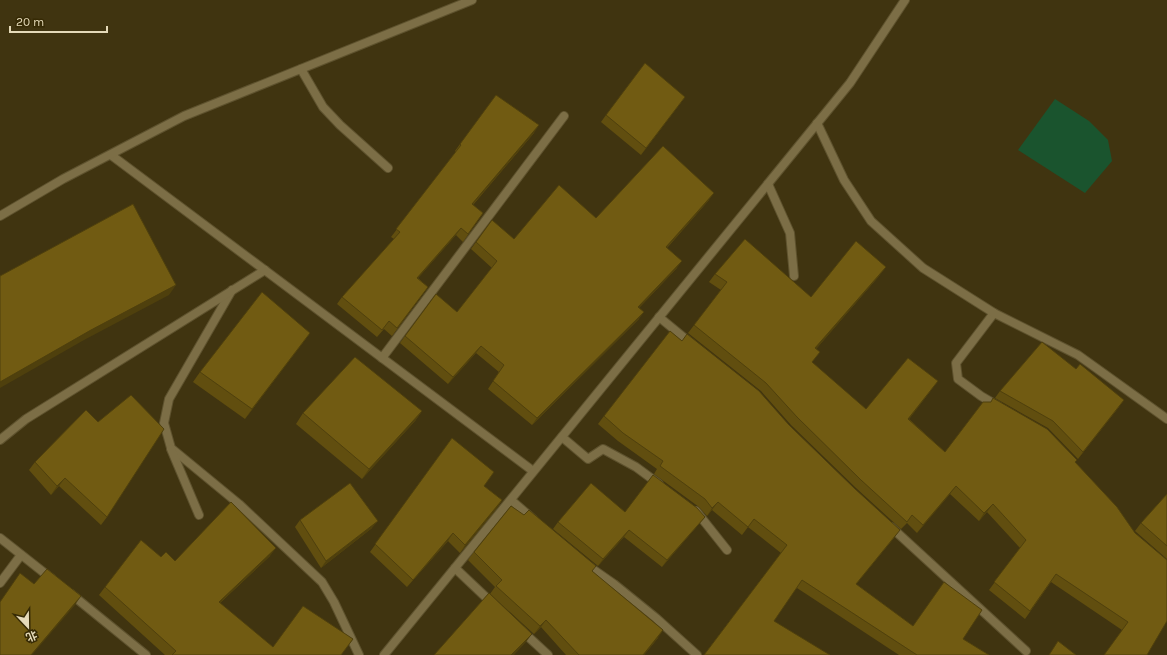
<svg xmlns="http://www.w3.org/2000/svg" width="1167" height="655" viewBox="0 0 1167 655" font-family="Karla,'Noto Sans SC',sans-serif">
  <style>
    .green { fill: #1a542e }
    .lines { fill: none; stroke-linecap: round; stroke-linejoin: round }
    .service-casing { stroke: #5e522e; stroke-width: 10 }
    .minor-casing { stroke: #5e522e; stroke-width: 10 }
    .tertiary-casing { stroke: #5e522e; stroke-width: 10 }
    .service { stroke: #7c6e46; stroke-width: 8 }
    .minor { stroke: #7c6e46; stroke-width: 8 }
    .tertiary { stroke: #7c6e46; stroke-width: 8 }
    .wall { fill: #614e0f }
    .shaded-wall { fill: #4f400d }
    .building { fill: #715b12; stroke: #4f400d }
  </style>
  <rect width="100%" height="100%" fill="#403410"/>
  <polygon class="green" points="1055,99 1089,121 1108,140 1112,161 1085,193 1018,150"/>
  <g class="lines">
    <defs>
      <g id="service">
        <polyline points="301,69 323,107 340,125 388,168"/>
        <polyline points="768,184 790,233 794,276"/>
        <polyline points="232,290 169,399 164,423 171,448 239,504 322,582 334,602 359,655"/>
        <polyline points="994,313 956,363 958,379 981,396 998,406"/>
        <polyline points="659,317 693,345"/>
        <polyline points="382,358 564,116"/>
        <polyline points="562,437 588,459 603,449 636,467 659,484"/>
        <polyline points="0,440 26,419 265,270"/>
        <polyline points="171,449 199,515"/>
        <polyline points="511,500 533,519"/>
        <polyline points="696,511 727,550"/>
        <polyline points="891,527 1026,651"/>
        <polyline points="0,538 52,579"/>
        <polyline points="584,563 614,584 656,618 697,655"/>
        <polyline points="455,568 493,604"/>
        <polyline points="0,583 21,555"/>
        <polyline points="71,594 146,655"/>
        <polyline points="522,631 548,655"/>
      </g>
      <g id="minor">
        <polyline points="817,123 844,180 871,221 923,268 994,313 1078,355 1167,419"/>
        <polyline points="111,155 533,471"/>
        <polyline points="384,655 850,83 905,0"/>
      </g>
      <polyline id="tertiary" points="0,216 63,179 184,116 472,0"/>
    </defs>
    <use href="#service" class="service-casing"/>
    <use href="#minor" class="minor-casing"/>
    <use href="#tertiary" class="tertiary-casing"/>
    <use href="#service" class="service"/>
    <use href="#minor" class="minor"/>
    <use href="#tertiary" class="tertiary"/>
  </g>
  <g class="wall">
    <polygon points="685,97 641,155 601,122 606,115"/>
    <polygon points="534,133 473,205 483,213 463,242 456,235 418,278 428,287 392,336 384,329 377,337 337,304 342,297 394,239 391,237 456,152 455,151 460,144"/>
    <polygon points="709,200 667,248 677,268 639,308 639,319 532,425 488,389 499,372 476,353 448,384 400,343 405,336 457,312 492,268 471,249 476,242 514,239 596,218"/>
    <polygon points="715,274 811,297 880,275 816,349 812,363 866,409 932,389 909,419 945,452 1075,462 1135,533 1167,560 1167,622 1166,622 1122,630 1051,582 1025,619 989,590 1020,548 987,512 979,521 950,494 917,533 907,523 901,529 856,488 791,425 761,391 688,333 721,290 709,282"/>
    <polygon points="310,333 245,419 193,382 200,372"/>
    <polygon points="1000,391 1119,407 1078,459 1048,428 995,398"/>
    <polygon points="86,410 107,517 101,525 59,486 51,495 29,470 35,462"/>
    <polygon points="422,411 415,421 362,479 296,424 303,413"/>
    <polygon points="604,416 789,425 894,538 856,584 913,626 963,639 989,655 899,655 797,588 704,655 781,553 748,527 742,535 712,510 707,516 699,507 654,474 657,469 618,441 598,424"/>
    <polygon points="452,438 484,486 502,500 497,508 460,553 448,541 407,587 370,552"/>
    <polygon points="1167,494 1167,559 1135,531 1141,523"/>
    <polygon points="705,517 699,524 662,567 624,537 598,566 553,529 558,522"/>
    <polygon points="300,520 372,528 321,568 295,527"/>
    <polygon points="474,552 592,571 658,638 644,655 566,655 541,627 534,634 490,594 495,587 468,560"/>
    <polygon points="270,556 220,603 273,647 353,639 341,655 165,655 99,595 105,587 161,557 175,561"/>
  </g>
  <g class="shaded-wall">
    <polygon points="685,97 680,104 641,155 646,148"/>
    <polygon points="539,125 534,133 467,211 472,204"/>
    <polygon points="714,193 709,200 661,254 666,247"/>
    <polygon points="461,228 456,235 412,285 417,278"/>
    <polygon points="682,261 677,268 633,314 638,307"/>
    <polygon points="886,267 880,275 810,356 815,348"/>
    <polygon points="176,285 169,295 84,340 0,388 0,382 91,330"/>
    <polygon points="644,312 639,319 532,425 537,418"/>
    <polygon points="310,333 303,343 245,419 252,409"/>
    <polygon points="481,346 476,353 448,384 453,377"/>
    <polygon points="938,381 932,389 903,427 908,419"/>
    <polygon points="1124,400 1119,407 1078,459 1083,452"/>
    <polygon points="422,411 415,421 362,479 369,469"/>
    <polygon points="65,478 59,486 51,495 57,486"/>
    <polygon points="956,486 950,494 917,533 923,525"/>
    <polygon points="502,500 497,508 460,553 465,545"/>
    <polygon points="718,502 712,510 707,516 712,508"/>
    <polygon points="993,504 987,512 979,521 984,513"/>
    <polygon points="705,517 699,524 662,567 667,560"/>
    <polygon points="378,521 372,528 321,568 326,561"/>
    <polygon points="629,530 624,537 598,566 603,559"/>
    <polygon points="900,530 894,538 850,592 856,584"/>
    <polygon points="453,533 448,541 407,587 413,580"/>
    <polygon points="276,548 270,556 212,610 219,602"/>
    <polygon points="81,596 75,605 32,655 31,655"/>
    <polygon points="546,620 541,627 534,634 540,626"/>
    <polygon points="663,630 658,638 644,655 643,655"/>
    <polygon points="532,634 526,642 514,655 511,655"/>
  </g>
  <g class="building">
    <polygon points="645,63 685,97 646,148 606,115"/>
    <polygon points="496,95 539,125 472,204 483,213 468,234 461,228 417,278 428,287 397,328 389,321 382,330 342,297 400,232 396,229 461,145 460,144"/>
    <polygon points="663,146 714,193 666,247 682,261 638,307 644,312 537,418 493,381 504,365 481,346 453,377 405,336 436,294 457,312 497,261 476,242 492,220 514,239 559,185 596,218"/>
    <polygon points="133,204 176,285 91,330 0,382 0,276"/>
    <polygon points="745,239 811,297 856,241 886,267 815,348 820,352 812,362 866,409 908,358 938,381 908,419 945,452 983,402 991,402 993,398 1047,429 1077,460 1075,462 1117,507 1135,533 1167,560 1167,621 1147,655 1104,655 1128,622 1056,574 1030,611 994,582 1026,540 993,504 984,513 956,486 923,525 912,515 907,522 861,480 797,417 766,383 694,325 727,282 715,274"/>
    <polygon points="262,292 310,333 252,409 200,372"/>
    <polygon points="670,331 682,341 687,334 759,391 789,425 854,488 900,530 856,584 913,626 944,582 982,610 963,639 989,655 917,655 802,580 774,621 830,655 704,655 787,545 754,519 748,527 718,502 712,508 705,499 660,466 663,461 623,433 604,416"/>
    <polygon points="1042,342 1076,369 1080,364 1124,400 1083,452 1053,421 1000,391"/>
    <polygon points="355,357 422,411 369,469 303,413"/>
    <polygon points="131,395 164,429 107,517 65,478 57,486 35,462 86,410 98,422"/>
    <polygon points="452,438 494,472 484,486 502,500 465,545 453,533 413,580 375,544"/>
    <polygon points="653,475 697,508 705,517 667,560 629,530 603,559 558,522 591,483 625,512"/>
    <polygon points="350,483 378,521 326,561 300,520"/>
    <polygon points="1167,494 1167,546 1141,523"/>
    <polygon points="231,502 276,548 219,602 273,647 303,606 353,639 341,655 172,655 176,651 105,587 141,540 161,557 166,552 175,561"/>
    <polygon points="511,506 524,515 529,510 596,566 592,571 663,630 643,655 579,655 546,620 540,626 496,586 502,580 474,552"/>
    <polygon points="47,569 81,596 31,655 0,655 0,602 20,573 34,584"/>
    <polygon points="489,593 532,634 511,655 434,655"/>
    <polygon points="1058,641 1076,655 1049,655"/>
  </g>
  <g transform="translate(28 627) rotate(158)" stroke="#362a05" stroke-width="3" paint-order="stroke">
  <path d="M0-3L7 15L0 10L-7 15Z" fill="#e5dab9"/>
  <text y="-6" font-size="11" font-weight="bold" text-anchor="middle" fill="#e5dab9">北</text>
  </g>
  <path d="M10 26v6h97v-6" fill="none" stroke="#e5dab9" stroke-width="2"/>
  <text x="16" y="26" font-size="12" fill="#e5dab9" stroke="#362a05" stroke-width="3" paint-order="stroke">20 m</text>
</svg>
